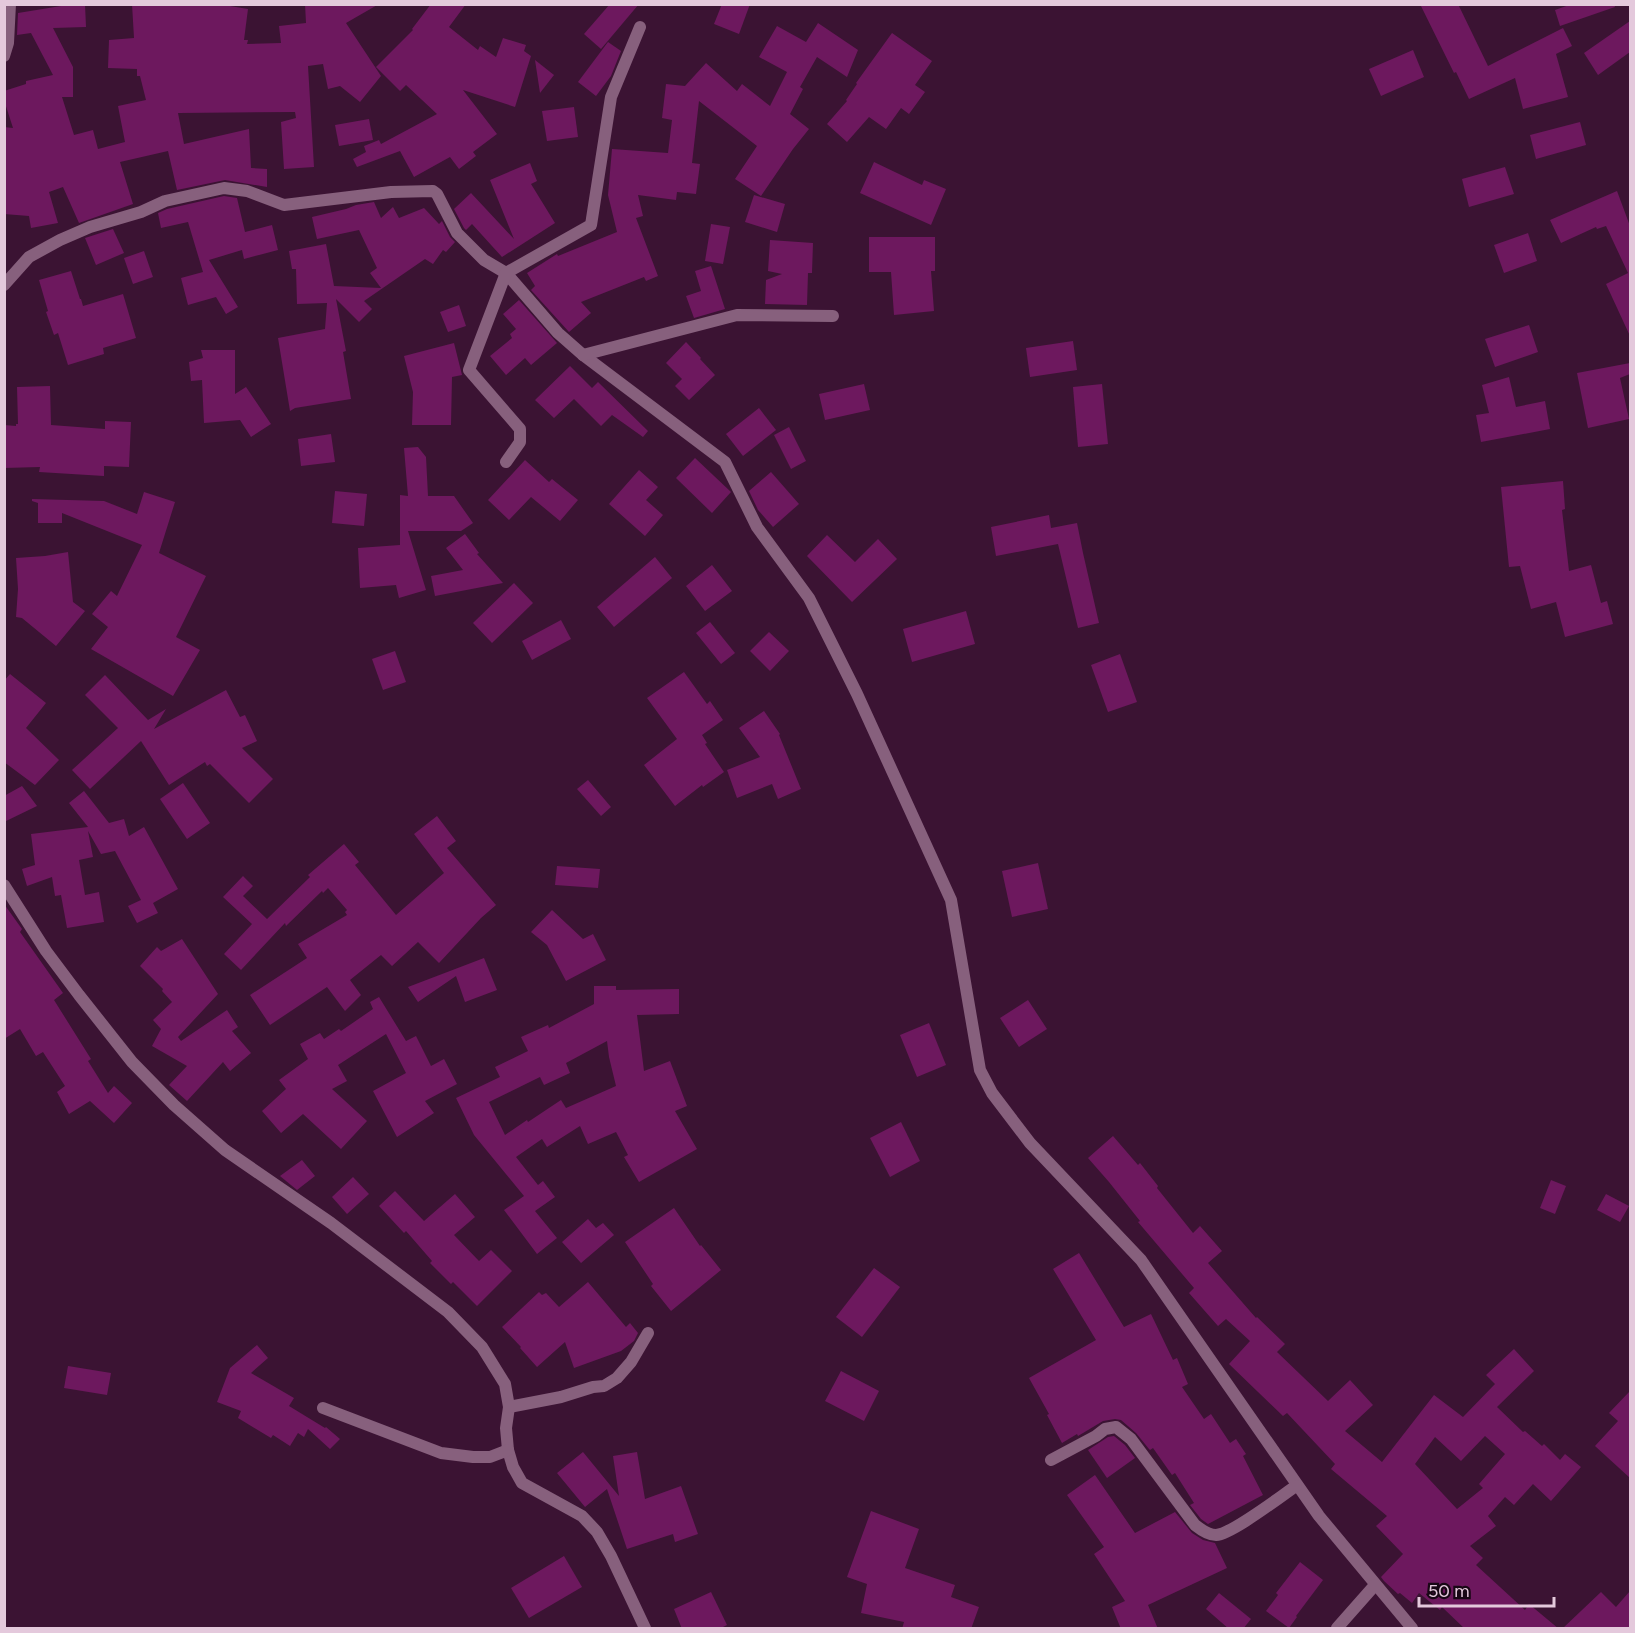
<svg xmlns="http://www.w3.org/2000/svg" width="1635" height="1633" viewBox="0 0 1635 1633" font-family="Figtree,sans-serif">
  <style>
    .building { fill: #6d185e; fill-rule: evenodd }
    .lines { fill: none; stroke-linecap: round; stroke-linejoin: round }
    .minor { stroke: #87607d; stroke-width: 12 }
  </style>
  <rect width="100%" height="100%" fill="#3b1333"/>
  <g class="building">
    <polygon points="61,4 85,4 86,27 53,28 73,67 73,97 62,97 74,135 93,130 98,149 125,142 118,106 146,100 140,76 137,76 137,69 108,68 109,40 134,38 132,4 218,4 248,9 244,40 248,40 247,44 281,43 279,26 306,23 305,4 379,4 346,23 381,76 360,102 340,86 328,89 323,64 308,66 314,167 284,169 281,122 296,118 295,112 178,113 184,144 249,129 251,168 267,169 267,187 225,180 177,190 168,151 120,162 133,204 79,223 63,187 49,192 58,223 31,228 29,216 4,214 4,127 13,128 4,100 4,91 26,84 26,81 53,75 31,33 17,35 18,13 61,6"/>
    <polygon points="431,4 466,4 449,27 478,50 480,46 496,57 503,38 526,45 524,51 531,56 515,107 463,90 497,134 473,152 476,156 459,169 450,157 414,177 400,151 357,167 353,159 366,152 364,146 379,140 381,144 437,114 406,85 400,91 376,67 413,30 412,29"/>
    <polygon points="610,4 639,4 601,49 584,34"/>
    <polygon points="722,4 750,4 739,34 714,24"/>
    <polygon points="1420,4 1458,4 1488,66 1563,28 1572,46 1556,54 1568,97 1523,109 1515,78 1469,99 1456,72 1454,73"/>
    <polygon points="1572,4 1614,4 1615,7 1560,26 1555,10"/>
    <polygon points="1630,21 1630,52 1598,75 1584,53"/>
    <polygon points="818,23 858,50 847,77 817,57 800,87 803,89 790,114 809,129 793,149 761,196 735,179 757,146 699,101 692,163 700,164 696,194 677,192 676,200 638,195 643,216 636,218 658,276 646,281 644,277 581,302 591,313 569,332 531,290 535,286 527,273 557,254 558,256 617,232 608,195 612,149 668,153 672,120 662,118 666,84 685,86 706,63 737,91 742,84 770,106 787,72 759,57 777,26 806,42"/>
    <polygon points="892,33 932,61 915,85 925,92 909,114 901,108 886,129 869,117 847,142 827,124 847,101 846,100 857,84 856,83"/>
    <polygon points="608,42 621,51 611,76 596,96 578,82"/>
    <polygon points="1413,50 1424,77 1381,96 1369,69"/>
    <polygon points="535,60 554,75 540,93"/>
    <polygon points="574,107 578,137 547,141 542,111"/>
    <polygon points="369,119 373,140 339,146 335,125"/>
    <polygon points="1580,122 1586,145 1536,159 1530,135"/>
    <polygon points="874,162 922,185 924,180 946,189 931,225 860,193"/>
    <polygon points="530,163 537,181 531,184 555,223 502,257 472,224 466,230 464,228 454,209 471,193 514,239 490,180"/>
    <polygon points="1505,167 1514,194 1469,207 1462,179"/>
    <polygon points="1617,191 1630,226 1630,336 1606,284 1628,273 1606,226 1597,229 1596,227 1561,243 1550,220"/>
    <polygon points="754,195 785,204 777,232 745,222"/>
    <polygon points="224,196 237,198 245,232 272,225 278,250 244,259 242,250 209,260 238,307 226,314 216,297 188,305 181,278 203,272 188,222 161,228 158,213 167,209"/>
    <polygon points="374,202 381,218 393,207 399,218 424,208 439,224 442,221 450,237 455,242 446,252 443,250 433,264 425,259 364,301 372,309 359,322 336,299 346,351 343,352 351,399 295,408 290,411 278,338 325,329 327,303 297,304 296,269 292,269 289,251 326,244 334,286 381,288 370,273 377,268 359,230 317,239 312,217 346,209 356,205"/>
    <polygon points="711,224 730,227 723,264 705,261"/>
    <polygon points="113,229 124,253 96,265 85,238"/>
    <polygon points="1528,233 1537,261 1504,273 1494,245"/>
    <polygon points="869,237 935,237 935,271 931,271 934,311 894,315 891,272 869,272"/>
    <polygon points="770,240 813,243 812,273 808,273 807,305 765,304 766,280 782,274 768,271"/>
    <polygon points="144,251 153,277 133,284 124,258"/>
    <polygon points="711,266 725,309 694,318 686,296 701,291 695,271"/>
    <polygon points="71,271 80,299 81,299 83,306 123,294 136,338 103,348 104,354 68,365 58,333 54,335 46,312 48,311 39,280"/>
    <polygon points="519,300 557,343 531,365 525,358 506,375 490,356 512,338 510,334 516,329 503,314"/>
    <polygon points="459,305 466,326 448,332 440,312"/>
    <polygon points="1529,325 1538,352 1495,367 1485,339"/>
    <polygon points="1073,341 1077,370 1030,377 1026,348"/>
    <polygon points="686,342 701,358 700,359 715,375 689,400 675,386 682,379 666,363"/>
    <polygon points="454,343 462,375 452,377 451,425 412,425 413,392 404,356"/>
    <polygon points="201,350 235,350 235,394 246,387 271,424 251,437 240,420 204,423 202,380 191,381 189,362 203,358"/>
    <polygon points="1630,363 1630,374 1620,378 1629,419 1588,428 1577,373"/>
    <polygon points="570,366 592,388 598,382 648,431 643,437 612,415 601,426 574,399 554,418 535,400"/>
    <polygon points="1509,377 1516,407 1545,401 1550,429 1481,442 1476,415 1489,413 1482,385"/>
    <polygon points="864,384 870,410 825,420 819,394"/>
    <polygon points="1102,384 1108,444 1078,447 1073,387"/>
    <polygon points="50,386 51,425 105,429 105,421 131,422 129,467 104,466 104,476 39,472 40,467 4,468 4,425 16,426 16,424 18,424 17,387"/>
    <polygon points="759,408 776,430 743,456 726,434"/>
    <polygon points="789,427 806,461 791,469 774,435"/>
    <polygon points="331,434 335,462 301,466 298,439"/>
    <polygon points="418,447 426,457 428,496 454,496 473,523 461,531 408,531 426,590 399,598 396,585 360,588 358,548 400,545 400,495 408,496 404,448"/>
    <polygon points="695,458 731,492 712,513 676,478"/>
    <polygon points="525,460 549,482 552,479 578,500 560,521 531,497 509,520 488,500"/>
    <polygon points="639,470 658,487 646,500 663,515 645,536 609,504"/>
    <polygon points="771,472 799,504 773,527 758,510 749,491"/>
    <polygon points="1563,481 1565,509 1562,510 1569,571 1591,565 1601,603 1607,601 1613,624 1565,637 1556,602 1531,609 1520,566 1509,567 1501,487"/>
    <polygon points="335,491 367,494 364,526 332,523"/>
    <polygon points="144,492 175,502 159,553 206,576 176,637 200,650 173,696 91,649 108,627 92,614 111,591 117,596 142,545 62,513 62,523 38,523 38,503 32,501 32,499 104,501 137,514"/>
    <polygon points="1049,515 1051,528 1077,523 1083,553 1099,623 1078,628 1058,544 996,556 991,527"/>
    <polygon points="465,534 479,553 477,554 503,583 435,596 431,576 463,570 446,548"/>
    <polygon points="827,535 855,562 878,539 897,559 852,602 807,556"/>
    <polygon points="68,552 73,602 85,611 56,646 22,618 16,617 18,589 16,558 45,556"/>
    <polygon points="655,557 672,578 614,627 597,607"/>
    <polygon points="712,565 732,591 705,611 686,586"/>
    <polygon points="514,583 533,603 492,643 473,623"/>
    <polygon points="966,611 975,644 912,662 903,629"/>
    <polygon points="561,620 571,639 532,660 522,641"/>
    <polygon points="710,622 735,653 721,664 696,633"/>
    <polygon points="769,632 789,651 770,671 750,651"/>
    <polygon points="395,651 406,682 383,690 372,659"/>
    <polygon points="1120,654 1137,702 1108,712 1091,665"/>
    <polygon points="684,672 707,704 710,701 723,720 702,735 707,743 705,744 724,772 703,787 702,785 675,806 644,765 677,739 647,698"/>
    <polygon points="10,674 46,703 26,728 59,760 35,785 4,762 4,681"/>
    <polygon points="105,675 148,720 166,709 154,729 226,690 240,717 245,715 257,741 242,748 273,779 249,803 210,764 207,766 205,762 169,785 141,741 90,789 72,770 118,728 85,695"/>
    <polygon points="764,711 780,734 779,735 801,789 778,799 772,784 737,798 727,770 760,757 739,728"/>
    <polygon points="588,780 611,807 601,816 577,789"/>
    <polygon points="183,783 210,823 187,839 160,799"/>
    <polygon points="22,786 37,806 4,822 4,796"/>
    <polygon points="84,791 109,823 124,819 129,836 144,827 178,889 153,903 158,913 137,923 128,906 141,900 115,851 101,854 88,831 93,857 79,860 85,895 99,892 104,922 67,928 61,895 55,896 52,877 27,886 22,869 35,865 31,834 88,827 69,803"/>
    <polygon points="437,816 456,841 447,848 496,905 481,918 439,963 418,942 392,966 381,955 350,980 361,995 345,1011 327,987 270,1025 250,995 307,958 298,944 347,915 345,912 347,910 328,888 323,893 322,891 286,926 285,923 241,970 224,954 252,924 223,897 243,876 253,886 243,896 267,919 310,877 308,875 344,844 359,862 355,865 396,915 444,873 414,834"/>
    <polygon points="1038,863 1048,909 1012,917 1002,871"/>
    <polygon points="557,866 600,869 598,888 555,885"/>
    <polygon points="4,904 22,929 20,932 63,993 54,1000 91,1059 88,1061 108,1093 114,1086 132,1103 114,1123 90,1101 69,1114 57,1092 65,1086 43,1052 36,1056 20,1029 4,1039"/>
    <polygon points="552,910 583,939 593,934 606,960 566,981 547,945 531,932"/>
    <polygon points="182,939 218,994 178,1037 181,1041 227,1010 238,1027 232,1031 251,1053 230,1071 223,1062 187,1101 169,1085 187,1066 152,1046 161,1029 153,1020 172,1002 162,991 163,989 140,966 157,947 161,951"/>
    <polygon points="484,958 497,990 465,1002 456,976 418,1002 408,987"/>
    <path d="M594,986h22v4l63,-1v25l-42,1 7,56 26,-10 17,45 -12,5 22,38 -58,33 -15,-25 4,-2 -12,-23 -28,12 -8,-18 -33,21 -5,-8 -26,18 22,28 5,-4 12,16 -20,14 22,27 -20,16 -33,-44 20,-14 -50,-61 -18,-37 44,-21 -5,-10 33,-16 -7,-14 27,-12 1,3 45,-24zM607,1041l2,16 7,29 -50,22 -5,-8 -33,22 -1,-2 -22,15 -16,-33 51,-25 4,8 26,-12 -4,-10z"/>
    <polygon points="379,997 406,1041 416,1036 431,1066 444,1059 457,1084 425,1101 434,1113 397,1137 373,1091 406,1073 386,1034 338,1065 347,1081 332,1089 367,1121 341,1149 303,1114 281,1133 262,1111 286,1089 279,1080 308,1059 300,1044 320,1033 324,1039 339,1029 341,1031 373,1009 370,1002"/>
    <polygon points="1028,1000 1047,1029 1019,1047 1000,1018"/>
    <polygon points="929,1023 946,1065 917,1077 900,1035"/>
    <polygon points="901,1122 920,1161 890,1177 870,1138"/>
    <path d="M1113,1136l25,29 2,-2 18,23 -1,2 36,45 7,-7 22,25 -14,12 48,55 1,-1 28,27 -8,8 51,49 22,-21 23,25 -28,26 37,31 52,-67 29,22 32,-33 -9,-9 28,-26 20,22 -37,36 26,25 2,-1 17,15 2,-2 16,16 5,-6 16,13 -30,34 -18,-17 -19,21 -9,-8 -17,19 8,10 -26,20 13,12 -7,7 49,45 4,-6 30,25h-94l-23,-22 -2,3 -21,-17 -7,10 -12,-10 -2,1 -14,-13 -3,-4 22,-23 -27,-28 11,-10 -56,-47 4,-5 -48,-51 -4,3 -54,-52 21,-23 -24,-22 -8,7 -29,-33 5,-5 -56,-66 2,-1 -31,-39 -21,-24zM1485,1436l20,18 -26,30 4,4 -26,21 -42,-45 20,-27 26,24z"/>
    <polygon points="302,1160 315,1176 297,1190 280,1176"/>
    <polygon points="353,1177 369,1194 347,1214 332,1197"/>
    <polygon points="1551,1180 1566,1186 1555,1214 1540,1208"/>
    <polygon points="395,1191 424,1221 455,1194 475,1217 454,1235 479,1261 491,1250 512,1271 477,1306 453,1282 451,1284 430,1263 432,1261 406,1231 404,1233 379,1206"/>
    <polygon points="1606,1194 1629,1206 1620,1222 1597,1210"/>
    <polygon points="674,1208 700,1246 701,1245 721,1270 671,1311 651,1286 653,1284 625,1242"/>
    <polygon points="588,1219 596,1228 603,1223 614,1235 581,1263 562,1242"/>
    <polygon points="1079,1253 1124,1327 1151,1314 1173,1360 1177,1358 1188,1384 1182,1387 1204,1419 1211,1414 1230,1443 1236,1439 1246,1454 1243,1456 1263,1495 1208,1524 1201,1519 1190,1505 1194,1503 1175,1473 1172,1475 1153,1448 1150,1450 1149,1449 1136,1433 1121,1420 1115,1419 1103,1421 1078,1436 1077,1434 1062,1443 1047,1415 1049,1414 1029,1378 1096,1340 1053,1269"/>
    <polygon points="874,1268 900,1287 862,1337 836,1317"/>
    <polygon points="588,1282 626,1327 630,1323 638,1333 634,1341 621,1351 574,1368 565,1342 537,1367 520,1348 521,1347 502,1327 539,1292 542,1295 546,1293 559,1307"/>
    <polygon points="257,1345 268,1358 251,1373 294,1398 289,1406 325,1428 326,1427 340,1439 330,1449 308,1429 304,1437 298,1433 290,1446 273,1435 271,1438 238,1418 241,1411 217,1402 230,1368"/>
    <polygon points="68,1366 111,1373 107,1395 64,1388"/>
    <polygon points="841,1371 879,1391 864,1421 825,1401"/>
    <polygon points="1630,1391 1630,1478 1595,1446 1618,1421 1609,1413"/>
    <polygon points="1114,1436 1125,1445 1135,1458 1107,1478 1088,1450 1108,1437"/>
    <polygon points="583,1452 619,1496 613,1456 637,1452 645,1499 681,1486 698,1534 675,1542 673,1534 627,1549 607,1489 585,1507 557,1473"/>
    <polygon points="1095,1475 1135,1533 1175,1512 1192,1533 1203,1540 1215,1543 1227,1568 1148,1605 1158,1629 1121,1629 1112,1607 1125,1601 1094,1554 1104,1547 1067,1495"/>
    <polygon points="871,1511 919,1529 905,1568 955,1585 951,1597 979,1607 971,1629 902,1629 904,1622 861,1613 867,1584 847,1577"/>
    <polygon points="564,1556 582,1587 529,1618 511,1588"/>
    <polygon points="1300,1562 1323,1580 1296,1616 1297,1617 1289,1628 1266,1611 1278,1595 1276,1593"/>
    <polygon points="1630,1591 1630,1629 1562,1629 1601,1592 1616,1607"/>
    <polygon points="711,1592 727,1625 719,1629 682,1629 674,1609"/>
    <polygon points="1219,1593 1251,1619 1243,1629 1229,1629 1206,1609"/>
  </g>
  <g class="lines">
    <g class="minor">
      <polyline points="4,56 8,43 10,4"/>
      <polyline points="4,285 29,257 60,240 90,227 141,212 165,201 224,188 247,191 284,205 391,192 433,191 437,194 457,233 484,260 506,273 558,333 583,355 725,462 757,527 809,598 857,694 951,900 980,1070 992,1093 1030,1143 1141,1260 1319,1516 1412,1628"/>
      <polyline points="583,355 737,315 833,316"/>
      <polyline points="506,462 520,442 520,429 469,370 506,273 591,225 611,97 640,27"/>
      <polyline points="4,885 46,951 79,995 132,1062 174,1105 225,1150 331,1223 448,1312 482,1347 505,1384 509,1407 506,1428 508,1450 513,1467 522,1483 582,1516 597,1532 611,1556 645,1628"/>
      <polyline points="509,1407 561,1397 593,1387 604,1386 617,1378 631,1362 648,1333"/>
      <polyline points="323,1408 441,1453 473,1457 490,1457 508,1450"/>
      <path d="M1051,1460l45,-24 9,-7 11,-2 15,12 64,86c5,4 13,10 21,10 16,-1 65,-39 80,-49"/>
      <polyline points="1337,1628 1375,1585"/>
    </g>
  </g>
  <rect width="1635" height="1633" fill="none" stroke="#e4c9dc" stroke-width="12"/>
  <path d="M1419 1597v9h135v-9" fill="none" stroke="#e4c9dc" stroke-width="3"/>
  <text x="1428" y="1597" font-size="18" fill="#e4c9dc" stroke="#180715" stroke-width="4.5" paint-order="stroke">50 m</text>
</svg>
